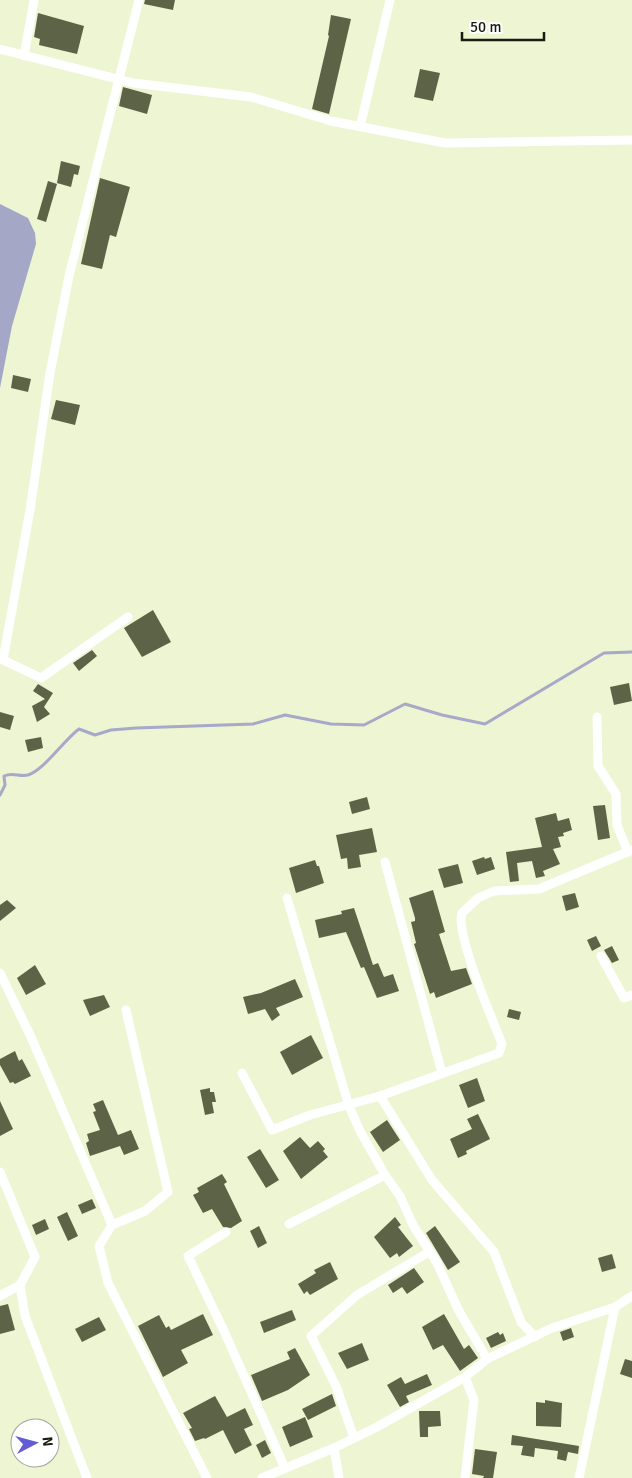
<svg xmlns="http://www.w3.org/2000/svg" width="632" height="1478" viewBox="0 0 632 1478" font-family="Signika,sans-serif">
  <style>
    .forest { fill: #a4a7c5 }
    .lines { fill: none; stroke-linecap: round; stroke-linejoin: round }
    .stream { stroke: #a6a9c7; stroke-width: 3 }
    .building { fill: #5d6346 }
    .minor { stroke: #fff; stroke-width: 9 }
  </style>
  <rect width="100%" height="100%" fill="#eef5d2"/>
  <polygon class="forest" points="0,204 28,218 35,233 36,244 12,326 0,388"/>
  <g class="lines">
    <path class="stream" d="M0,795l5,-10 -1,-9c9,-4 15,1 24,-1 16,-5 36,-35 51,-46l16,6 16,-5 25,-2 117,-4 32,-9 46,9 33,1 41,-21 37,11 43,9 119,-71 28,-1"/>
  </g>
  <g class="building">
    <polygon points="145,0 175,0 173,10 144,4"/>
    <polygon points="38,13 84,26 77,54 39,45 40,39 34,37"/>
    <polygon points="331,15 351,19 329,114 312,109 329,36 328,35"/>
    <polygon points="420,69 440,73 433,101 414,97"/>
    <polygon points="123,87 152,95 147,114 119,106"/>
    <polygon points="61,161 80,166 78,175 74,174 71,187 57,183"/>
    <polygon points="100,178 130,187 116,237 110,235 102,269 81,264"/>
    <polygon points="48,181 57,184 46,222 37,219"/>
    <polygon points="13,375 31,379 28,392 11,388"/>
    <polygon points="56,400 80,405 75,425 51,419"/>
    <polygon points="153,610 171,642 142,657 124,628"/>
    <polygon points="92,650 97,656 79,671 73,663"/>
    <polygon points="629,683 632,701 614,705 610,687"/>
    <polygon points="38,684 53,693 44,707 50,714 37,722 32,706 45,699 33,691"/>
    <polygon points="0,712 14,716 10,730 0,727"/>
    <polygon points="41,737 43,748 28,752 25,740"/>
    <polygon points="367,797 370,809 352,814 349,802"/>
    <polygon points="605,805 610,838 598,840 593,806"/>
    <polygon points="556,813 558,821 569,818 572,830 563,833 564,836 558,837 561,847 553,849 560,864 543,871 545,876 536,878 532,861 517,863 519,881 510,882 506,852 542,847 535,818"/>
    <polygon points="372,828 377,852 359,855 361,867 348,869 347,858 341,859 336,835"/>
    <polygon points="484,857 485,859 491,857 495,869 477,875 472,861"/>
    <polygon points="315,860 317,866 319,866 324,883 296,893 289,868"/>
    <polygon points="458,864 463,883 444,888 438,869"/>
    <polygon points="433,890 445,932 439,934 451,971 466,968 472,984 436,998 434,992 430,994 414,944 416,943 411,922 415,921 415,918 409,898"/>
    <polygon points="575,893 579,907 566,911 562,896"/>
    <polygon points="7,900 16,908 0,921 0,905"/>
    <polygon points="354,908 373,965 378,963 384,977 393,974 399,991 377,998 364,967 361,968 346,932 319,938 315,920 342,914 341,911"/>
    <polygon points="596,936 601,946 592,951 587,940"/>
    <polygon points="612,946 619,960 612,963 604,950"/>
    <polygon points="35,965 46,984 26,995 17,978"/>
    <polygon points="295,979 303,997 276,1008 280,1015 272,1021 265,1009 248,1014 243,997 261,993"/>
    <polygon points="104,995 110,1007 90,1016 83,1000"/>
    <polygon points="509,1009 521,1012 519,1020 507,1017"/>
    <polygon points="311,1035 323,1058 292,1075 280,1052"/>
    <polygon points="15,1051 19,1061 22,1059 31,1076 15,1084 13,1082 10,1083 0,1065 0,1059"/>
    <polygon points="477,1078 485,1101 468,1108 459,1085"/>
    <polygon points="210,1088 210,1092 214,1092 216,1102 212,1102 214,1113 205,1115 200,1090"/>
    <polygon points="103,1100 118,1135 131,1130 139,1149 124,1155 120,1146 90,1156 86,1143 89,1141 87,1134 100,1130 93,1112 96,1111 93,1104"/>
    <polygon points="0,1101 13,1129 0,1136"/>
    <polygon points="478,1114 490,1139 466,1151 467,1154 458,1158 450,1139 472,1129 467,1119"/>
    <polygon points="387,1120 400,1140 383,1152 370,1132"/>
    <polygon points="300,1137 310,1148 318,1141 325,1149 323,1151 328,1157 301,1179 283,1151"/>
    <polygon points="260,1149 279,1180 266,1188 247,1157"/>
    <polygon points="222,1174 227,1182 224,1184 242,1221 231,1228 223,1227 212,1209 203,1213 193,1195 199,1192 197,1188"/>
    <polygon points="92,1199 96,1208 82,1214 78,1205"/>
    <polygon points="67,1212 78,1236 68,1241 57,1217"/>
    <polygon points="395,1217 401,1225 398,1227 413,1246 399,1257 397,1253 390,1258 374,1237"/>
    <polygon points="45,1219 49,1229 36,1235 32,1225"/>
    <polygon points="259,1226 267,1243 258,1248 250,1231"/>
    <polygon points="435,1226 460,1262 448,1270 426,1233"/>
    <polygon points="612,1254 616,1268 602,1272 598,1258"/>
    <polygon points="330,1262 338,1279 310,1295 307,1291 304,1294 298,1284 316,1273 314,1270"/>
    <polygon points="414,1268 424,1282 407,1294 402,1287 393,1293 388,1285"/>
    <polygon points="8,1304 15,1330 0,1334 0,1306"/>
    <polygon points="292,1310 296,1320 264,1333 260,1322"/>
    <polygon points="203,1314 213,1335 181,1350 188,1363 163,1377 138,1326 159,1315 166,1328 169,1326 171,1330"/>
    <polygon points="444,1314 464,1349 469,1345 478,1358 460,1371 443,1345 433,1350 422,1327"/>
    <polygon points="99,1317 106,1330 82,1342 75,1329"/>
    <polygon points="571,1328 574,1337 563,1341 560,1332"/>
    <polygon points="498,1332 500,1335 503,1333 506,1341 491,1348 486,1338"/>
    <polygon points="362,1343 369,1360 347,1369 338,1353"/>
    <polygon points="295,1348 310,1375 288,1390 262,1401 251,1375 290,1359 287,1352"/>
    <polygon points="625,1359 632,1361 632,1378 620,1374"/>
    <polygon points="427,1374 432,1385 406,1396 409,1402 400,1407 387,1385 401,1377 405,1384"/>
    <polygon points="332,1394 336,1406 308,1420 302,1409"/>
    <polygon points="215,1396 227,1417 245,1408 253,1425 244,1429 252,1445 235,1454 223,1430 205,1439 204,1438 195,1441 189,1429 192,1428 183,1413"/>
    <polygon points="545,1400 562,1403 561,1427 536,1426 536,1402 545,1403"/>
    <polygon points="419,1411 440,1411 441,1426 428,1427 428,1437 420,1437"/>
    <polygon points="305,1417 313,1437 290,1447 282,1427"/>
    <polygon points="512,1435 579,1446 578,1454 568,1452 566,1461 557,1459 558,1451 535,1448 534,1457 521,1455 523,1446 511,1445"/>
    <polygon points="265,1440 271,1453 262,1458 256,1445"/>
    <polygon points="475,1449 497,1452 493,1478 483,1478 484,1476 472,1474"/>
  </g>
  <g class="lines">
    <g class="minor">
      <polyline points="0,49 133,83 251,97 331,121 445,143 632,140"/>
      <polyline points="24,56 34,0"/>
      <polyline points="360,127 390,0"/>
      <polyline points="128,617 41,678 3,660 30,510 50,373 69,276 139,0"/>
      <polyline points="597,717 598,766 616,794 617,825 628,852"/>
      <polyline points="385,862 442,1073"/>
      <polyline points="287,898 349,1106 360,1131 385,1175"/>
      <polyline points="601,956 624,998 632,995"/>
      <polyline points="0,973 31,1037 112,1225"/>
      <polyline points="126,1010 168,1192 145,1211 112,1225 99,1246 108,1283 207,1478"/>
      <path d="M242,1073l30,57 38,-15 70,-19 119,-43 3,-9c-9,-24 -47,-110 -40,-131l16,-15 16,-7 45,-2 93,-39"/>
      <polyline points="380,1096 432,1180 494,1252 521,1322 535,1337"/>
      <polyline points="0,1172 35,1257 20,1285 25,1316 87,1478"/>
      <polyline points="289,1224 385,1175 400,1196 413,1225 437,1263 459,1311 487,1359"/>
      <polyline points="226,1232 188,1256 224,1331 285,1468"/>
      <polyline points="0,1296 20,1285"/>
      <polyline points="465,1377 474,1400 465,1478"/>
      <polyline points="354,1438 336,1386 311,1336 357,1295 429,1252"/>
      <polyline points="334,1448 339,1478"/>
      <polyline points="262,1478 334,1448 377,1427 465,1377 487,1359 552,1328 615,1307 632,1296"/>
      <polyline points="579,1478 615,1307"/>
    </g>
  </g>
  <g transform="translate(35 1443) rotate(84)"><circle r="24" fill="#ffffff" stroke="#a3a49f"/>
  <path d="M0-4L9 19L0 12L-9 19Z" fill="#635cd5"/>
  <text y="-8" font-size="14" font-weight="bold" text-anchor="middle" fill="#1a1c0f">N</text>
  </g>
  <path d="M462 32v8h82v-8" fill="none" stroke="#1a1c0f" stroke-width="2.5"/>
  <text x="470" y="32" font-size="15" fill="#1a1c0f" stroke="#ffffff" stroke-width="4" paint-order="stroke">50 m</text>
</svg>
